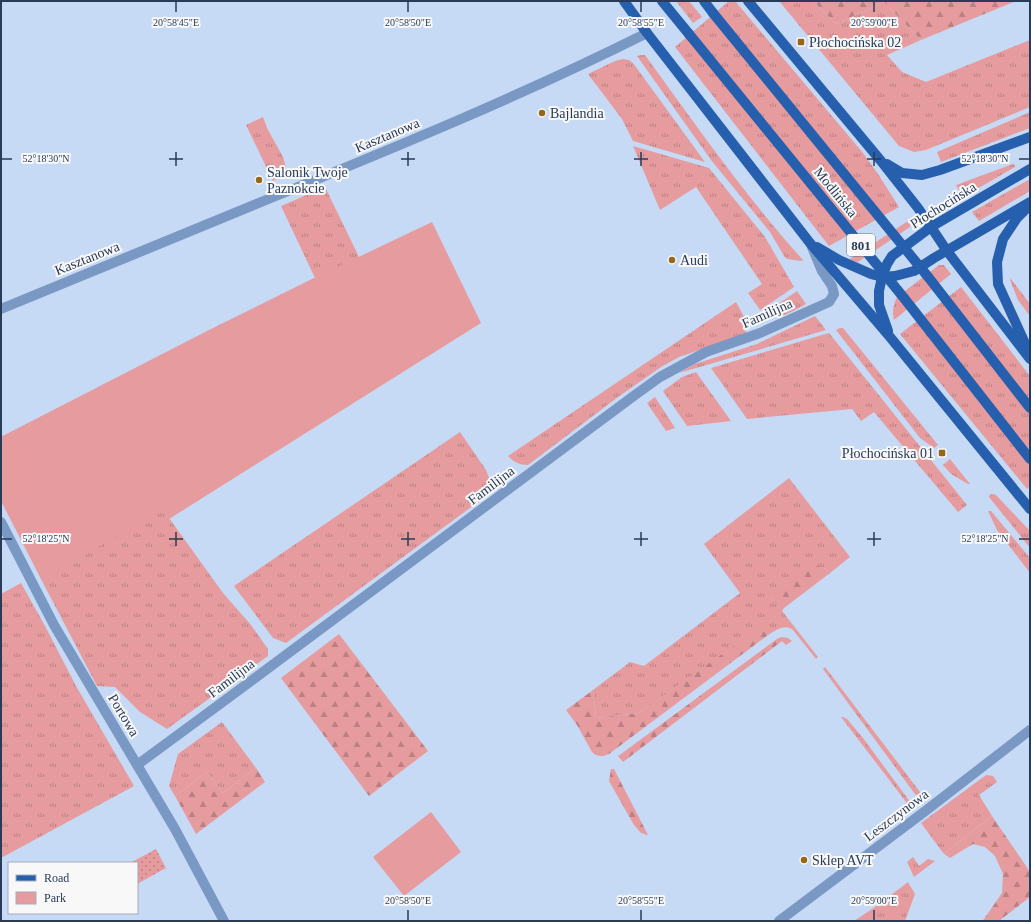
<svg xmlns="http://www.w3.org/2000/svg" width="1031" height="922" viewBox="0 0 1031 922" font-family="'Times New Roman',serif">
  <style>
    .grass { fill: url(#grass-tufts) }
    .forest { fill: url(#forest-firs) }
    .park { fill: #e69c9e }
    .garden { fill: url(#garden-dots) }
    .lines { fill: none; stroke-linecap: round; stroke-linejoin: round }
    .minor { stroke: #7a98c4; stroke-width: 10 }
    .major { stroke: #265fad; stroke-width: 10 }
    .major-bridge { stroke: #265fad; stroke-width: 10 }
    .ticks { fill: none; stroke: #283b57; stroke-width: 1.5 }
    .poi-dot { fill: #946814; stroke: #f8f8f8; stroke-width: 1.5 }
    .labels { text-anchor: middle; stroke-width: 4; stroke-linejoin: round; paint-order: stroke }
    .shield { fill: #f8f8f8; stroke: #667487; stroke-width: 1 }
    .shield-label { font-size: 13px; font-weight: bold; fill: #283b57 }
    .poi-label { font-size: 14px; fill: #283b57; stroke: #f8f8f8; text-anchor: start }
    .street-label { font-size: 14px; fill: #283b57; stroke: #f8f8f8 }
    .ticks-label { font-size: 10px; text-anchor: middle; fill: #283b57; stroke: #f8f8f8; stroke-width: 4; stroke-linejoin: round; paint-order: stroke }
  </style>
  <defs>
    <pattern id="grass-tufts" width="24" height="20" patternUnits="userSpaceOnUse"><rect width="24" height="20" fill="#e69c9e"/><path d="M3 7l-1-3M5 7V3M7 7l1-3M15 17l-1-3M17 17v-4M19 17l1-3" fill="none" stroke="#ba8084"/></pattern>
    <pattern id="forest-firs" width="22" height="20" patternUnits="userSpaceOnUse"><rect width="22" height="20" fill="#e69c9e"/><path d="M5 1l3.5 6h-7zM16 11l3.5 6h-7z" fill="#ba8084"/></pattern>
    <pattern id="garden-dots" width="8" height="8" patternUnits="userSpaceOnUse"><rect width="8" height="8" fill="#e69c9e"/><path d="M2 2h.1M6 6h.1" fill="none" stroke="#ba8084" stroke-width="1.8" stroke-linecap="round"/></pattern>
  </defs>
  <rect width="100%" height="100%" fill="#c6d9f5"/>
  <g class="grass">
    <polygon points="676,1 689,1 702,17 693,23"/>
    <polygon points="729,1 735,1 863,153 878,174 899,207 829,246 675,47"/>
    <polygon points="779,1 813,1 836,24 884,2 921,40 887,55 902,72 926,82 1030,40 1030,107 926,150 914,152 899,146"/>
    <path d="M641,55h4c51,70 100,141 158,205l-2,1 -14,-2 -3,-3 -14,-24 -59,-72 -74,-104z"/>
    <polygon points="623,59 629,60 633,63 705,162 633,141 622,119 588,74 615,61"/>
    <polygon points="1030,112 1030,128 941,162 937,152"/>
    <polygon points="263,117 267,128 283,157 288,174 273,181 246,125"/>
    <polygon points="633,146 709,168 765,237 794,287 760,310 748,293 762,284 696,187 660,210"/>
    <polygon points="1013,164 1015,165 1015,167 963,197 956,185"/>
    <polygon points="1030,179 1030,191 979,221 972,212"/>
    <polygon points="325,187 359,257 453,340 169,518 223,593 251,625 268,649 268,656 167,729 140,712 115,687 97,686 42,581 73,559 1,445 1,437 205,332 320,275 315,278 281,206"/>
    <polygon points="908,221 910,224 910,227 858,262 853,261 850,259"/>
    <path d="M939,265h5l7,9 -57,46c-2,-8 -1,-15 3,-23z"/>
    <polygon points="1011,279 1030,304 1030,316 1018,300 1010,280"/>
    <polygon points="961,287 1030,376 1030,486 1027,489 900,334"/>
    <path d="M797,291l9,13c-15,8 -24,16 -41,9z"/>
    <path d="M736,302l10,18v14l-67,23 -18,10 -43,30 -90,68c-9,0 -14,-3 -20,-9z"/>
    <polygon points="815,316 826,330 679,373 695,364 757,344"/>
    <polygon points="840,328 843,328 938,445 934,448 920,438 836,330"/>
    <polygon points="829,333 967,505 958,512 874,412 861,421 852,409 747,419 711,368"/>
    <polygon points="696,372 731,421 687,426 663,391 682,377"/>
    <polygon points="655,397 675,428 666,431 647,403"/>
    <polygon points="460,432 486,470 489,478 489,494 286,643 273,638 234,586"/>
    <polygon points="950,459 970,484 968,484 951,474 943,465"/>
    <path d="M789,478l61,79 -20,16 -7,-6 -51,31 46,59 -2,2 -23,-29c-8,-7 -18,1 -25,5l-9,-6 -120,84 -43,5 -3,-28 37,-28 14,4 96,-73 -36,-49z"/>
    <polygon points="990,494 993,494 996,495 1030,531 1030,548 989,497"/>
    <polygon points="988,511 991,511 1030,558 1030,573 997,530"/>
    <polygon points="21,583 45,626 76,686 134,786 1,858 1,594"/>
    <polygon points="825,667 923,796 921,798 915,794 823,669"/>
    <polygon points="841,717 843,717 847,719 863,738 908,799 912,805 910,807"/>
    <polygon points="222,722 256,768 223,793 207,772 175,796 169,786 178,754"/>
    <polygon points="986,775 993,776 997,782 979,795 992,816 944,854 921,823"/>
    <polygon points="913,857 919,866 928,859 935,861 914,877 907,862"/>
    <polygon points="908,882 915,894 905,921 854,921 878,905"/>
  </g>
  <g class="forest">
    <polygon points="813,1 1016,1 921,40 884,2 836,24"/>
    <polygon points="815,566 823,567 830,573 784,608 782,611 772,598"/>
    <path d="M759,628l9,7 -159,119c-7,3 -12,3 -17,-2l-15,-27 -11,-15 27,-20 3,28 43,-5z"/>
    <polygon points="339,634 428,751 369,796 281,678"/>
    <polygon points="781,637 788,638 792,641 786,645 782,641 623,762 618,756 621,754 777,639"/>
    <polygon points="256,768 265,782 196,834 175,796 207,772 223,793"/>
    <polygon points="611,769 614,769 648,835 647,835 641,833 634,825 609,781"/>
    <polygon points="992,816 1030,872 1030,897 999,921 982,921 984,919 1002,893 1003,874 995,856 985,847 973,844 950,858 944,854"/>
  </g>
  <g class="park">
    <path d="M432,222l49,101 -312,196 -7,-11 -120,73 -41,-80v-64c143,-73 286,-147 431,-215z"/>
    <polygon points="431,812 461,852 404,896 373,857"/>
  </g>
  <polygon class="garden" points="156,849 166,868 137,884 137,863 130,863"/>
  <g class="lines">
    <g class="minor">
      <path d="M1,309c88,-36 176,-73 265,-109 128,-52 257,-105 381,-167"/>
      <polyline points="1,522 54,625 175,829 224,921"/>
      <polyline points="137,765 224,701 635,395 660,377 706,352 760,333 829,302 834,294 832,286 822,271 812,247"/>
      <polyline points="779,921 924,812 1030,730"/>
    </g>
    <g class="major">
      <polyline points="624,1 647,33 810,243 890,337 1030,509"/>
      <polyline points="662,1 689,34"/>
      <polyline points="704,1 713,13"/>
      <polyline points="748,1 881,161 918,208 931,227 947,251 1030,359"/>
      <polyline points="887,164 902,173 922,175 940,170 1030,137"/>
      <polyline points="1027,208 1017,218 1003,239 997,262 998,284 1028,350"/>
      <polyline points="817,247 839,260 871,274 882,277 895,276 914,271 934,258 1030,202"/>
      <polyline points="888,331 879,305 879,291 882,277 887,264 892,256 931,227 1030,169"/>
    </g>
    <g class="major-bridge">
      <polyline points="713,13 929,278 1030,408"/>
      <polyline points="689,34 904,298 1030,459"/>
    </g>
  </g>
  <path class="ticks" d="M176,2v10M408,2v10M641,2v10M874,2v10M176,152v14M408,152v14M641,152v14M874,152v14M2,159h10M169,159h14M401,159h14M634,159h14M867,159h14M1019,159h10M176,532v14M408,532v14M641,532v14M874,532v14M2,539h10M169,539h14M401,539h14M634,539h14M867,539h14M1019,539h10M408,910v10M641,910v10M874,910v10"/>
  <g class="poi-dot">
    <rect x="797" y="38" width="8" height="8" rx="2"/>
    <circle cx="542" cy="113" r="4"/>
    <circle cx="259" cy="180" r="4"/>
    <circle cx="672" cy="260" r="4"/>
    <rect x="938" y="449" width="8" height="8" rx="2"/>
    <circle cx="804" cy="860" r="4"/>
  </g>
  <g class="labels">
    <rect class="shield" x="847" y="234" width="28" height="22" rx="3"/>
    <g class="shield-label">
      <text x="861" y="250">801</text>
    </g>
    <g class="poi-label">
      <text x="809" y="47">Płochocińska 02</text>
      <text x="550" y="118">Bajlandia</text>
      <text x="267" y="177">Salonik Twoje<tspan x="267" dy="16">Paznokcie</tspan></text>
      <text x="680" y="265">Audi</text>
      <text x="934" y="458" text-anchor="end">Płochocińska 01</text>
      <text x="812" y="865">Sklep AVT</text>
    </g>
    <g class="street-label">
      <text transform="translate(387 135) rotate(-23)" y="5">Kasztanowa</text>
      <text transform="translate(836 192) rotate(51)" y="5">Modlińska</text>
      <text transform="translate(943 205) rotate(-32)" y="5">Płochocińska</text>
      <text transform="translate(87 258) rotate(-22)" y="5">Kasztanowa</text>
      <text transform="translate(767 313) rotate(-24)" y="5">Familijna</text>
      <text transform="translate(491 485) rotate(-37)" y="5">Familijna</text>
      <text transform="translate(231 678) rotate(-37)" y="5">Familijna</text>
      <text transform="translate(124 715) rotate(59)" y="5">Portowa</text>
      <text transform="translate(896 815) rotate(-37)" y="5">Leszczynowa</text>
    </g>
  </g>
  <g class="ticks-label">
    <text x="176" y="26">20°58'45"E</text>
    <text x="408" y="26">20°58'50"E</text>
    <text x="641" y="26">20°58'55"E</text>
    <text x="874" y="26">20°59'00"E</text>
    <text x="46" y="162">52°18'30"N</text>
    <text x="985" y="162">52°18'30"N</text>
    <text x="46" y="542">52°18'25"N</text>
    <text x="985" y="542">52°18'25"N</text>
    <text x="408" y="904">20°58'50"E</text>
    <text x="641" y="904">20°58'55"E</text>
    <text x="874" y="904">20°59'00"E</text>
  </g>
  <rect width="1031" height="922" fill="none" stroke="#283b57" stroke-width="4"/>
  <rect x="8" y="862" width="130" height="52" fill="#f8f8f8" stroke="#a5acb8"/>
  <rect x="16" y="875" width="20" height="6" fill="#265fad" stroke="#a5acb8"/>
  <text x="44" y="882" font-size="12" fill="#283b57">Road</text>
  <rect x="16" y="892" width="20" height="12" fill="#e69c9e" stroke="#a5acb8"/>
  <text x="44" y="902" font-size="12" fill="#283b57">Park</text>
</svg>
